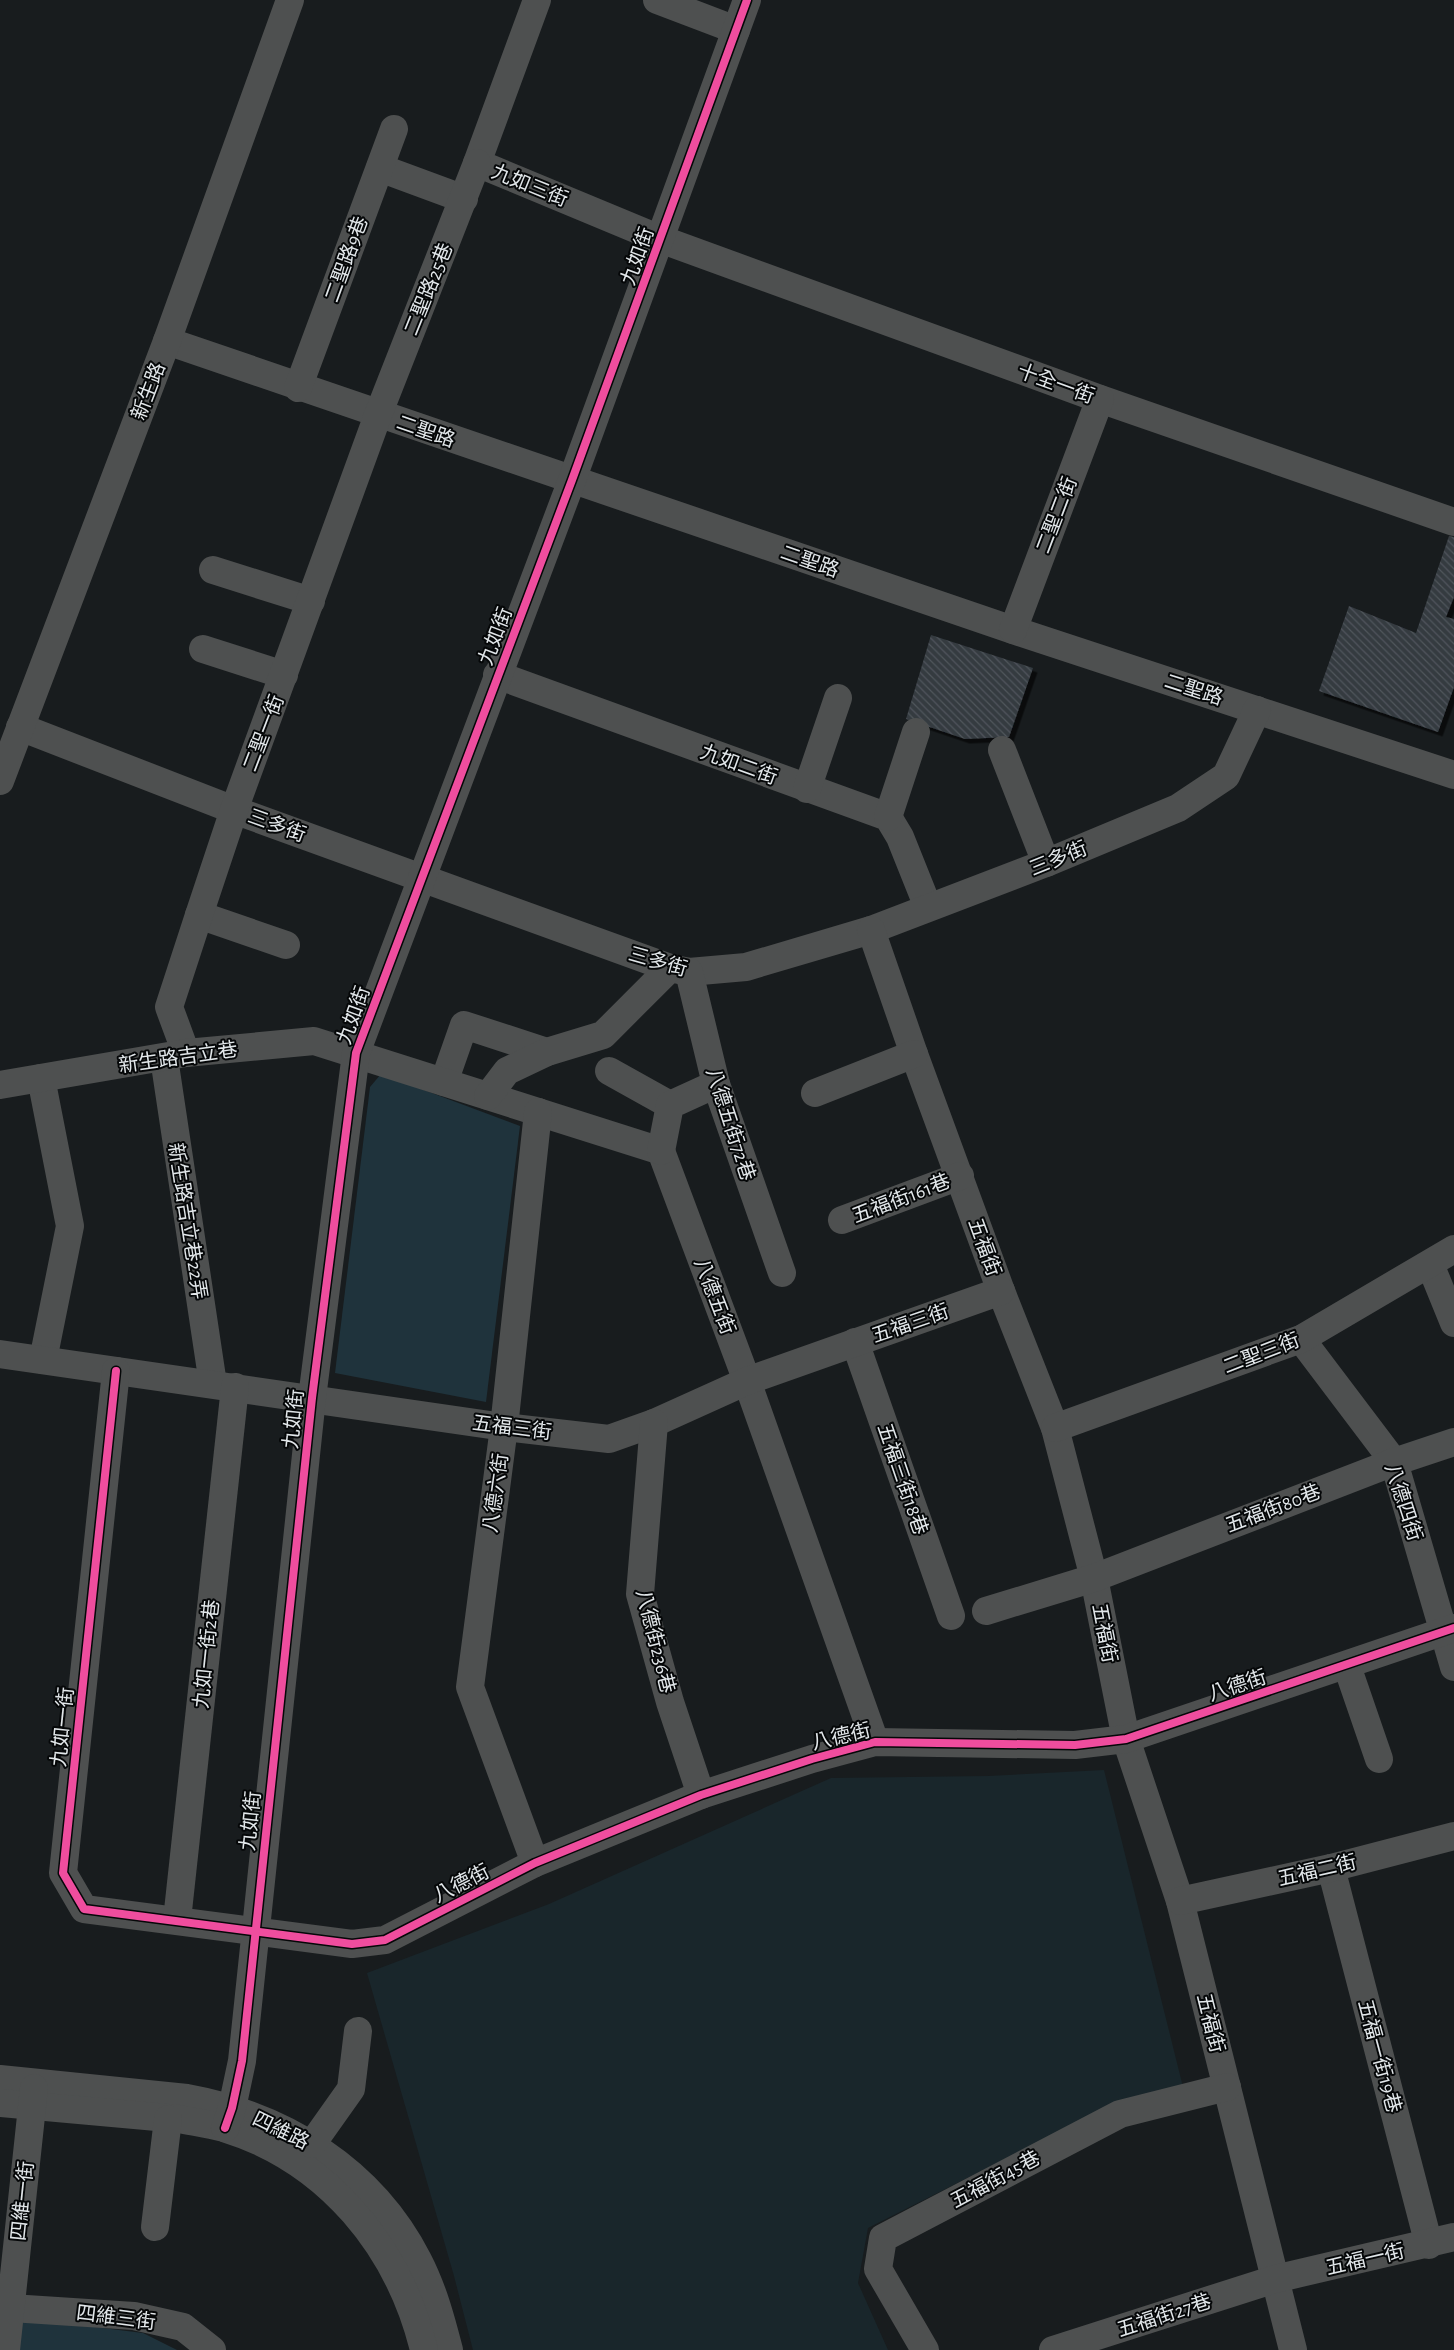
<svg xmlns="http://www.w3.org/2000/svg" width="1454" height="2350" viewBox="0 0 1454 2350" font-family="'Alegreya Sans','Noto Sans TC',sans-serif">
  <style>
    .built { fill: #19262b }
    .green { fill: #1f333c }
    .building { fill: url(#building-back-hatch); filter: url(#shadow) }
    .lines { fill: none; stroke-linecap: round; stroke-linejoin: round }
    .minor { stroke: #4e5050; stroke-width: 28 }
    .cycleway-casing { stroke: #050708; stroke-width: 11 }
    .cycleway { stroke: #ef4d9e; stroke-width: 8 }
    .labels { text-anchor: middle; stroke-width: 4; stroke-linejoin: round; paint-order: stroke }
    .street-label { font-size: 20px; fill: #e2e7ea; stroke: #050708 }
  </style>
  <defs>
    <pattern id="building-back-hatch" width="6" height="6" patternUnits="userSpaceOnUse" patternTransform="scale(1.25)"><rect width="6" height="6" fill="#343a40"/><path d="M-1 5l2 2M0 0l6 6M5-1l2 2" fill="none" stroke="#51565c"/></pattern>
    <filter id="shadow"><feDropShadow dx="4.5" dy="4.5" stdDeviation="0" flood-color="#0009"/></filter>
  </defs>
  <rect width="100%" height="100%" fill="#181c1e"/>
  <polygon class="built" points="1104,1770 1184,2091 1019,2152 868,2228 858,2283 888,2350 473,2350 454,2276 367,1973 549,1904 831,1778 988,1776"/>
  <g class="green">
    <polygon points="381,1074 520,1126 486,1402 335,1373 370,1087"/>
    <polygon points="22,2318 143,2333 177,2350 19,2350"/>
  </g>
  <g class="building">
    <polygon points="1449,536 1454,537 1454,597 1446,617 1454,619 1454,687 1438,732 1319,691 1349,606 1416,633"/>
    <polygon points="931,635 1033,668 1009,737 965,739 906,719"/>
  </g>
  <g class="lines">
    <g class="minor">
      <polyline points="537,0 477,163 660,239 1100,399 1454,522"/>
      <polyline points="657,0 736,30"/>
      <polyline points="380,168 464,199"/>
      <polyline points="167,341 1013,630 1454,775"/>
      <polyline points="298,388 394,129"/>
      <polyline points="213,570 311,601"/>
      <polyline points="1013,630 1100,399"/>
      <polyline points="203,649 284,675"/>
      <polyline points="497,675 888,817 900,837 928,907"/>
      <polyline points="20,727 234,810 670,968 689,972 746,967 871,930 1046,863 1178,808 1226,776 1257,710"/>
      <polyline points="1002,750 1046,863"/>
      <polyline points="0,781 167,341 290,0"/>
      <polyline points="807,789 838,698"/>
      <polyline points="888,817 916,732"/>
      <polyline points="199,915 286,945"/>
      <polyline points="871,930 914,1054 1001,1291 1055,1428 1094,1578 1126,1739 1180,1901 1293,2350"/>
      <polyline points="689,972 716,1084 782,1273"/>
      <polyline points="186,1053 169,1007 199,915 234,810 378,415 477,163"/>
      <polyline points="164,1058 213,1384"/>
      <polyline points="609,1071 670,1105"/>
      <polyline points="41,1078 70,1226 43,1360"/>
      <polyline points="444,1082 464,1025 547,1052"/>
      <polyline points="0,1085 186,1053 314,1041 661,1151 747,1381 875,1742"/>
      <polyline points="815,1093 914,1054"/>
      <polyline points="488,1096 507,1071 547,1052 603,1035 670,968"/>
      <polyline points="661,1151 670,1105 716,1084"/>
      <polyline points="842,1220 960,1176"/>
      <polyline points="1430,1264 1454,1323"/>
      <polyline points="1301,1339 1394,1462 1454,1667"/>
      <polyline points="855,1342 951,1616"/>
      <polyline points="0,1354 504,1427 609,1439 654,1423 747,1381 1001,1291"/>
      <polyline points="116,1371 63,1873 84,1909 352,1944 385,1940 535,1863 701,1795 812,1759 875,1742 1075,1745 1126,1739 1454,1628"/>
      <polyline points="654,1423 640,1594 670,1702 701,1795"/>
      <polyline points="1055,1428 1301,1339 1454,1249"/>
      <polyline points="986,1611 1094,1578 1394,1462 1454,1442"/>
      <polyline points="1347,1666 1379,1759"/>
      <polyline points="535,1863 470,1687 504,1427 538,1112"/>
      <polyline points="1331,1868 1429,2245"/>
      <polyline points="1180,1901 1331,1868 1454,1836"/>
      <polyline points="177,1920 235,1387"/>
      <path d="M0,2079l187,19c98,18 185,72 231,162 15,29 23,59 31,90"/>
      <path d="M0,2103l179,16c15,3 30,5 45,9 104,32 175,119 200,222"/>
      <polyline points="225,2128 232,2108 242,2061 312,1398 356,1053 572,480 747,0"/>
      <polyline points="312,2144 351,2089 358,2031"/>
      <polyline points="155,2227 168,2119"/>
      <polyline points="11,2308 134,2316 183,2327 212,2350"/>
      <polyline points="6,2350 34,2088"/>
      <polyline points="925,2350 878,2269 883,2238 1120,2114 1227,2087"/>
      <polyline points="1053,2350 1275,2279 1454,2237"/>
    </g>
    <defs>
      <g id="cycleway">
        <polyline points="116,1371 63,1873 84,1909 352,1944 385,1940 535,1863 701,1795 812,1759 875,1742 1075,1745 1126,1739 1454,1628"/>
        <polyline points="225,2128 232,2108 242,2061 312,1398 356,1053 572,480 747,0"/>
      </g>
    </defs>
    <use href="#cycleway" class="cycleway-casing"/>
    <use href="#cycleway" class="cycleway"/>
  </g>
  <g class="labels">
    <g class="street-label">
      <text transform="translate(530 185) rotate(22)" y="7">九如三街</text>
      <text transform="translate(637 256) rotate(-70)" y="7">九如街</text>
      <text transform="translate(346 259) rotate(-70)" y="7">二聖路9巷</text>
      <text transform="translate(428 289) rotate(-68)" y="7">二聖路25巷</text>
      <text transform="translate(1056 383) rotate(20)" y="7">十全一街</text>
      <text transform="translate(148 391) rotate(-69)" y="7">新生路</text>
      <text transform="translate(426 431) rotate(19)" y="7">二聖路</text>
      <text transform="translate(1056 515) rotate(-69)" y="7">二聖二街</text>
      <text transform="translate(810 561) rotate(19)" y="7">二聖路</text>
      <text transform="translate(495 636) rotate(-69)" y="7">九如街</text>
      <text transform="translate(1194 689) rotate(18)" y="7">二聖路</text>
      <text transform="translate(263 733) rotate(-69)" y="7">二聖一街</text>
      <text transform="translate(739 764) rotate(20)" y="7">九如二街</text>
      <text transform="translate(277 825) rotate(20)" y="7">三多街</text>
      <text transform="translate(1058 858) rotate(-22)" y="7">三多街</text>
      <text transform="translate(658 961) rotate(16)" y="7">三多街</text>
      <text transform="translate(353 1015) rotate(-70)" y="7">九如街</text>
      <text transform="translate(178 1057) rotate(-8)" y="7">新生路吉立巷</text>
      <text transform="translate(731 1124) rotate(72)" y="7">八德五街72巷</text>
      <text transform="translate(901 1198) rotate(-21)" y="7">五福街161巷</text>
      <text transform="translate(188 1221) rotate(81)" y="7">新生路吉立巷22弄</text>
      <text transform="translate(985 1247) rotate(70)" y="7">五福街</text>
      <text transform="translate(715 1296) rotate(69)" y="7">八德五街</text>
      <text transform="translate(910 1323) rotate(-19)" y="7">五福三街</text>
      <text transform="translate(1261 1353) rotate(-21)" y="7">二聖三街</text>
      <text transform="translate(293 1419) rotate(-84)" y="7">九如街</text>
      <text transform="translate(512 1427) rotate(7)" y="7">五福三街</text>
      <text transform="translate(903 1479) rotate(71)" y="7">五福三街18巷</text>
      <text transform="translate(495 1493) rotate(-82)" y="7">八德六街</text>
      <text transform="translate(1404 1502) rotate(72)" y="7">八德四街</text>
      <text transform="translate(1273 1508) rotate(-21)" y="7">五福街80巷</text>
      <text transform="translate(1105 1633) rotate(79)" y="7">五福街</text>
      <text transform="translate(656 1641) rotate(76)" y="7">八德街236巷</text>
      <text transform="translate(206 1654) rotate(-84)" y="7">九如一街2巷</text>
      <text transform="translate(1237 1685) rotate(-18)" y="7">八德街</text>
      <text transform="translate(62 1727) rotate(-84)" y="7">九如一街</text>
      <text transform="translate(841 1736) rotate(-13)" y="7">八德街</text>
      <text transform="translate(250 1821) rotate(-84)" y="7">九如街</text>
      <text transform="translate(1317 1870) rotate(-13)" y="7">五福二街</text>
      <text transform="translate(461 1883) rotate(-27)" y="7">八德街</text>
      <text transform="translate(1211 2023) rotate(76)" y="7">五福街</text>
      <text transform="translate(1380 2056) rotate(75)" y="7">五福一街19巷</text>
      <text transform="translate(281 2130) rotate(26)" y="7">四維路</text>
      <text transform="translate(995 2179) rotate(-28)" y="7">五福街45巷</text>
      <text transform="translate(22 2201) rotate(-84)" y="7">四維一街</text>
      <text transform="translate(1365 2259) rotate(-13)" y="7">五福一街</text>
      <text transform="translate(1164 2315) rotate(-18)" y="7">五福街27巷</text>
      <text transform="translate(116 2317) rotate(7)" y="7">四維三街</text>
    </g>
  </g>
</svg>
